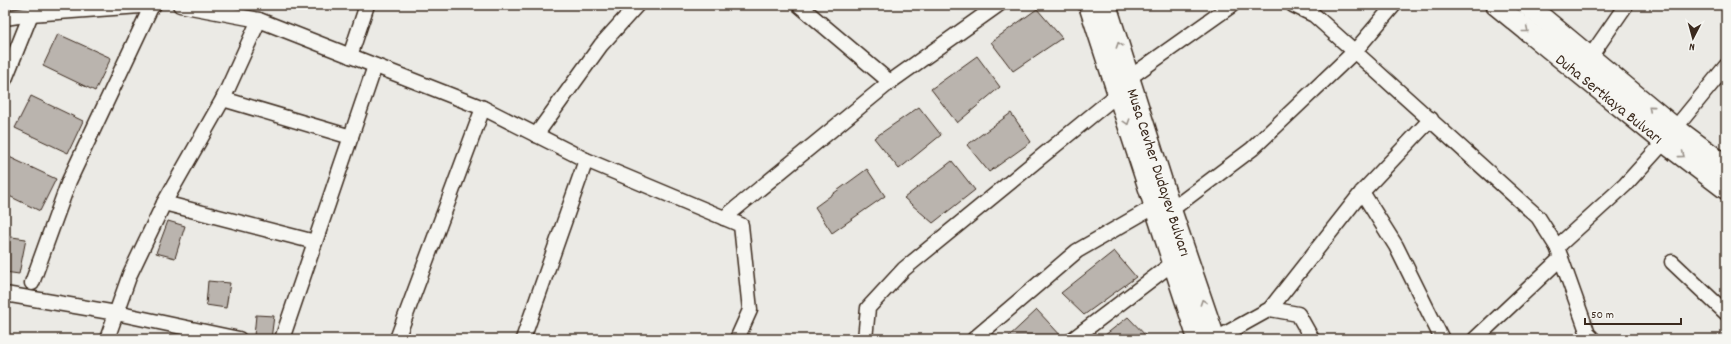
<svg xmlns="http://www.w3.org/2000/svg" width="1731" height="344" viewBox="0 0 1731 344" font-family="Dekko,sans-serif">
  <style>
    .building { fill: #bab4ae; stroke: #3b2a1e }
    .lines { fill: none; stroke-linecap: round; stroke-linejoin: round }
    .minor-casing { stroke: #3b2a1e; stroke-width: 17 }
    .secondary-casing { stroke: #3b2a1e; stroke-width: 23 }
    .minor { stroke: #f6f6f2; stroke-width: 14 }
    .secondary { stroke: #f6f6f2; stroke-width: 20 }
    .oneway { stroke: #989088 }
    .labels { text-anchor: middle; stroke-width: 4; stroke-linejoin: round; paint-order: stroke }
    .street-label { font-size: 16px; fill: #3b2a1e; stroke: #f6f6f2 }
  </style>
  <rect width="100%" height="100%" fill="#ebeae5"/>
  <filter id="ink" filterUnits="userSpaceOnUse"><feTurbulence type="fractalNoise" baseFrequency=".025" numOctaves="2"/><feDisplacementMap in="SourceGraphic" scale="8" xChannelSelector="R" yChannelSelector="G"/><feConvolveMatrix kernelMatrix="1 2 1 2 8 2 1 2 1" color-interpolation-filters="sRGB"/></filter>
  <g filter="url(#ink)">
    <g class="building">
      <polygon points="1037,9 1062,38 1013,71 991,42"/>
      <polygon points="58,34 111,58 95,91 43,66"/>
      <polygon points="977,56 1000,87 957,123 931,89"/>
      <polygon points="31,96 83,121 68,153 15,128"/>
      <polygon points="919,107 941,135 899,169 874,138"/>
      <polygon points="1011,113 1031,142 989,172 967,145"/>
      <polygon points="5,155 56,179 40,211 5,194"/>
      <polygon points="952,161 975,190 933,223 904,198"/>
      <polygon points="867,169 885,196 832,233 815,207"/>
      <polygon points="168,221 185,226 175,258 156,253"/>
      <polygon points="5,236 26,239 19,274 5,272"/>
      <polygon points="1114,251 1136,277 1084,315 1061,293"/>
      <polygon points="208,281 230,283 226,308 206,305"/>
      <polygon points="1037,310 1064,339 1006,339"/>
      <polygon points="256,315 274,316 271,339 254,336"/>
      <polygon points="1128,317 1149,339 1100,339"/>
    </g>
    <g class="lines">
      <defs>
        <g id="minor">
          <polyline points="180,5 259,20 483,108 586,160 741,225 750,310 737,339"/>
          <polyline points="799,5 890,82"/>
          <polyline points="1293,5 1314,15 1538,217 1557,247 1588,334 1593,339"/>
          <polyline points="5,18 31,14 154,5"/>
          <polyline points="350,56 367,5"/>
          <polyline points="1590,57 1626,5"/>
          <polyline points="1129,78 1232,5"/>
          <polyline points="5,79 31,14"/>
          <polyline points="223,99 351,137"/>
          <polyline points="536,135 601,45 637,5"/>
          <polyline points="1362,192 1396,246 1442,339"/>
          <polyline points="164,203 315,242"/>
          <polyline points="1171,210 1252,149 1355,51 1394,5"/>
          <polyline points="724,218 890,82 998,5"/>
          <polyline points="1557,247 1625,185 1664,142 1726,66"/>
          <polyline points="1672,262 1726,313"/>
          <polyline points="32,283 69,181 152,5"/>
          <polyline points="5,294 116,313 239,339"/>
          <polyline points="1270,309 1298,314 1312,339"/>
          <polyline points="107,339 130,274 164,203 223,99 259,20"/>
          <polyline points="282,339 375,66"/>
          <polyline points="397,339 483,108"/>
          <polyline points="523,339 586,160"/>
          <polyline points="865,339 868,308 904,269 1118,94"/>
          <polyline points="974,339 1077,251 1155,206"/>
          <polyline points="1073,339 1173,263"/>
          <polyline points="1216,339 1270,309 1362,192 1431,119"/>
          <polyline points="1475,339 1561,258"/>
        </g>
        <g id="secondary">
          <polyline points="1089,5 1198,339"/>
          <polyline points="1106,5 1171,210 1215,339"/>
          <polyline points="1496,5 1664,142 1726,189"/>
          <polyline points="1527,5 1675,128 1726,166"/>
        </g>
      </defs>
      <use href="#minor" class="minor-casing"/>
      <use href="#secondary" class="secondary-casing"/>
      <use href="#minor" class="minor"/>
      <use href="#secondary" class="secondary"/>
    </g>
    <defs><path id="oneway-chevron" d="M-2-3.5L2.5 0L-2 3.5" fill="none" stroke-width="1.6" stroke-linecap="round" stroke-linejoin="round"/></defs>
    <g class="oneway">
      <use href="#oneway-chevron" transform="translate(1526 30) rotate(39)"/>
      <use href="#oneway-chevron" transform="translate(1119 45) rotate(-108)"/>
      <use href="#oneway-chevron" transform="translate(1651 108) rotate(-140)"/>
      <use href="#oneway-chevron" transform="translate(1127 122) rotate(72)"/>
      <use href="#oneway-chevron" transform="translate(1682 155) rotate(37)"/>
      <use href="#oneway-chevron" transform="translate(1203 302) rotate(-109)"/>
    </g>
  </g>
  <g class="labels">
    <g class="street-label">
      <text transform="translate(1610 98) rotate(39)" y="6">Duha Sertkaya Bulvarı</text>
      <text transform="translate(1160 172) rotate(72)" y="6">Musa Cevher Dudayev Bulvarı</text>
    </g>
  </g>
  <rect width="1731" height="344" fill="none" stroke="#f6f6f2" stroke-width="20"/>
  <rect x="10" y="10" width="1711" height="324" fill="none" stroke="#3b2a1e" stroke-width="1.5" filter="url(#ink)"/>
  <g transform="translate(1693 38) rotate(186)" stroke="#f6f6f2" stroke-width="3" paint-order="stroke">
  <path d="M0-3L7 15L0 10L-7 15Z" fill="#3b2a1e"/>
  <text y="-6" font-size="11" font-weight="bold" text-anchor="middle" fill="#3b2a1e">N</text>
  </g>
  <path d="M1585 318v6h96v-6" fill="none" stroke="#3b2a1e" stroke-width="2"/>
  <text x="1591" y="318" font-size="12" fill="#3b2a1e" stroke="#f6f6f2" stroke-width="3" paint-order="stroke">50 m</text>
</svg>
